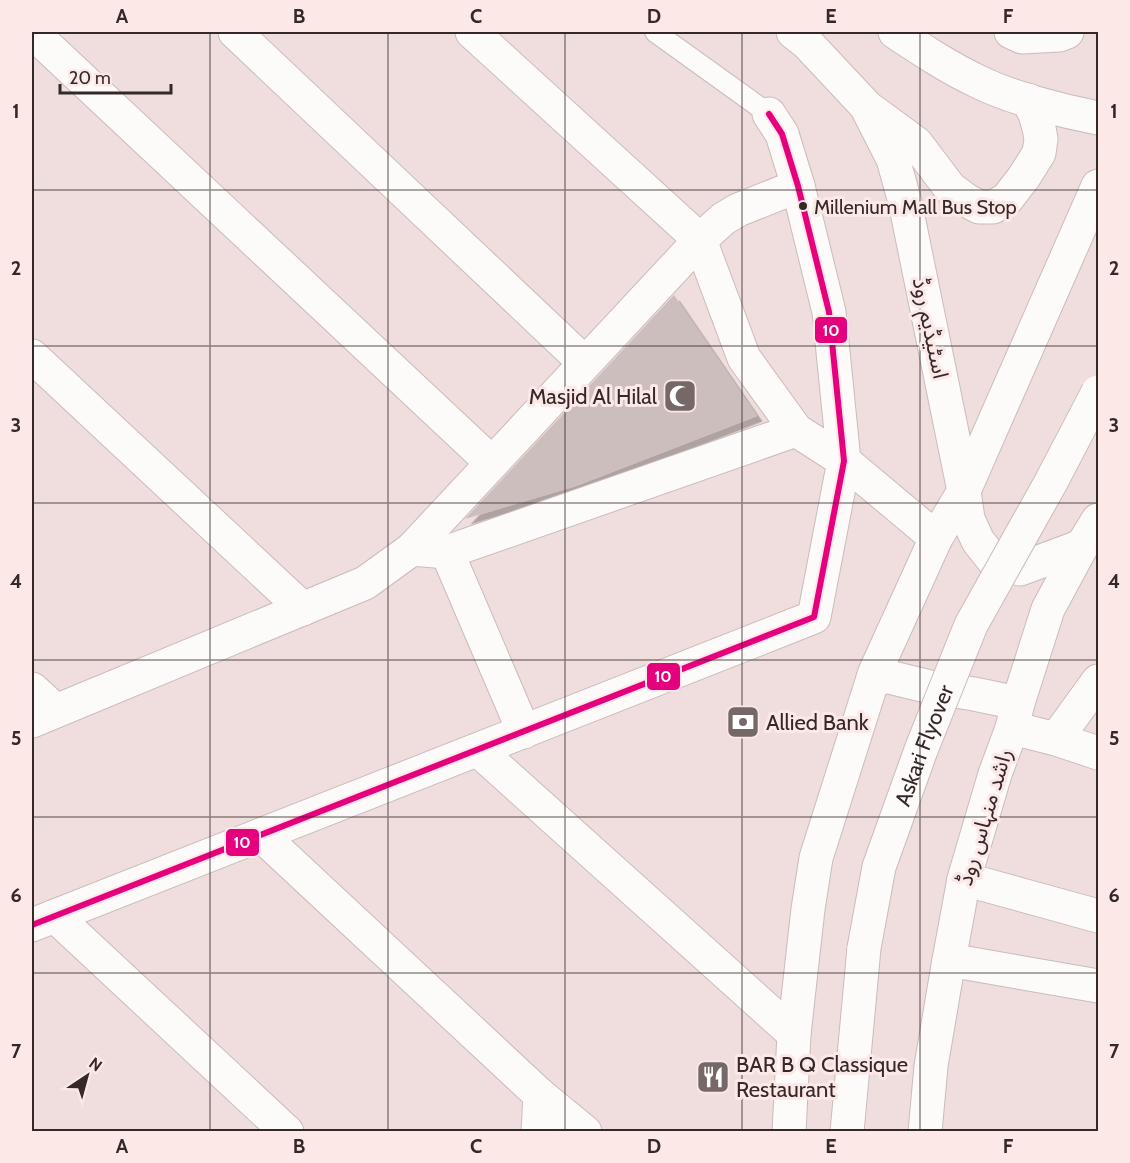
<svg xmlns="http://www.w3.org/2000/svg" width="1130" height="1163" viewBox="0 0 1130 1163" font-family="Cabin,'Noto Sans Arabic',sans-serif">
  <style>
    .building { fill: #ccbebd; filter: url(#shadow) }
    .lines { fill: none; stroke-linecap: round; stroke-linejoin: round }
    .service-casing { stroke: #cabcbb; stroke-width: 22 }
    .minor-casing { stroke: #cabcbb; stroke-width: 35 }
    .primary-casing { stroke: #cabcbb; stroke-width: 35 }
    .service { stroke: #fdfafa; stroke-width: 20 }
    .minor { stroke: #fdfafa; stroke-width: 33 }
    .primary { stroke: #fdfafa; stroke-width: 33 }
    .primary-bridge-casing { stroke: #cabcbb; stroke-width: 35; stroke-linecap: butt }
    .primary-bridge { stroke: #fdfafa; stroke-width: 33 }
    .bus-1-casing { stroke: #fce8e7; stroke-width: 10 }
    .bus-1 { stroke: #e5007d; stroke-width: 6 }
    .grid { fill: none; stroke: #352928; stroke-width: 1.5; stroke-opacity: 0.55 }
    .bus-dot { fill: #352928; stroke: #fce8e7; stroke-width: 2 }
    .labels { text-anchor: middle; stroke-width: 6; stroke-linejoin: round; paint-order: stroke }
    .bus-label { font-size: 20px; fill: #352928; stroke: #fce8e7; text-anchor: start }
    .street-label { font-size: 22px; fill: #352928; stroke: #fce8e7 }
    .poi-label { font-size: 22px; fill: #352928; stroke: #fce8e7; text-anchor: start }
    .line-badge { stroke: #fce8e7; stroke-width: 2 }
    .badge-label { font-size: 16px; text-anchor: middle; font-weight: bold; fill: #fff }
    .neatline { fill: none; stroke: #352928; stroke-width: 2 }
    .grid-label { font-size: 20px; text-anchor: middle; font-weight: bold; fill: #352928 }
  </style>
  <defs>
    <filter id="shadow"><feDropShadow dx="5.5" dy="5.5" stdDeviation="0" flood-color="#0004"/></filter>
  </defs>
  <rect width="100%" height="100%" fill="#efdedd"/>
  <polygon class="building" points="674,295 757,416 576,486 465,519"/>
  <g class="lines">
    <defs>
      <polyline id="service" points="655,32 769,114"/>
      <g id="minor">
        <polyline points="32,32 492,463"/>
        <polyline points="235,32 585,363"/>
        <polyline points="472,32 700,240 744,358 796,430 844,461 936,538"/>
        <polyline points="1011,32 1022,37 1059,35 1067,32"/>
        <polyline points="32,356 303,609"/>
        <polyline points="412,549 700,240 723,219 738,210 798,186"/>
        <polyline points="447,552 524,732"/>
        <polyline points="32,689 56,711"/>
        <polyline points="32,721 365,583 412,549 447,552 796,430"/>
        <polyline points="1012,728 1056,739 1098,753"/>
        <polyline points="1056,739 1098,681"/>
        <polyline points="478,750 794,1034"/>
        <polyline points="261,835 540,1095 585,1132"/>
        <polyline points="964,879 1098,916"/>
        <polyline points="55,916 287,1132"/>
        <polyline points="32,925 814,617 844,461 829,312 798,186 782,134 769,114"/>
        <polyline points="949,960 1098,986"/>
        <polyline points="538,1132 540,1095"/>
      </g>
      <g id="primary">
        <polyline points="793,32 807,43 866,106 893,159 905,202 964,491 968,519 978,541 993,560 1020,569 1082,546"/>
        <path d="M895,32c27,18 54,36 84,50 33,16 82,29 119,36"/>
        <polyline points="871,110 916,143 950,188 966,200 979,207 993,207 1007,199 1024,177 1039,153 1041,139 1039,128 1035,114 1028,100"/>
        <polyline points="873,678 889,677 930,687 974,694 1018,703"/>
        <polyline points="789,1132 794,1034 808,909 816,858 875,672 936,538 964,491 1098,186"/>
        <polyline points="847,1132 864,948"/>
        <polyline points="925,1132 931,1066 949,960 964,879 995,774 1012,728 1018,703 1048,609 1082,546 1098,520"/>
      </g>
    </defs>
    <use href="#service" class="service-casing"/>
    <use href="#minor" class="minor-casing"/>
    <use href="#primary" class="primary-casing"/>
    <use href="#service" class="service"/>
    <use href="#minor" class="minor"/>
    <use href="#primary" class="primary"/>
    <defs>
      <g id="primary-bridge">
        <path id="s1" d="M864,948l15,-81 42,-117 50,-125 80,-143 47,-90"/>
      </g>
    </defs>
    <use href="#primary-bridge" class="primary-bridge-casing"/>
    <use href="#primary-bridge" class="primary-bridge"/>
    <defs>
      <polyline id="bus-1" points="32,925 814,617 844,461 829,312 798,186 782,134 769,114"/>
    </defs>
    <use href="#bus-1" class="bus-1-casing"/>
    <use href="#bus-1" class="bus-1"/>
  </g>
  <path class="grid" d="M210,32v1100M388,32v1100M565,32v1100M742,32v1100M920,32v1100M32,190h1066M32,346h1066M32,503h1066M32,660h1066M32,817h1066M32,973h1066"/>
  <defs>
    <symbol id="mosque-square" viewBox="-11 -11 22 22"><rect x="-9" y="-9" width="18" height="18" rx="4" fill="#766867" stroke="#fce8e7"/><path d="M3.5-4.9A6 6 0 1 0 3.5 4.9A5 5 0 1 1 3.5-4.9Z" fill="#fff"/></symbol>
    <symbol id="bank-square" viewBox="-11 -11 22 22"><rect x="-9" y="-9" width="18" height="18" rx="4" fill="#766867" stroke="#fce8e7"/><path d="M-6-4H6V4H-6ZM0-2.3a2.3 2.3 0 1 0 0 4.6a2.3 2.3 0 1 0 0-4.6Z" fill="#fff"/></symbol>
    <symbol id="restaurant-square" viewBox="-11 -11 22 22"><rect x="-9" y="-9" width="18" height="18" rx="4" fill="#766867" stroke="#fce8e7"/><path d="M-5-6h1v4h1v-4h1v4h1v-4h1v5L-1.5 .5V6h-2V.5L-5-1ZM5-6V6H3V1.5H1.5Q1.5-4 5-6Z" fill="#fff"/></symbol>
  </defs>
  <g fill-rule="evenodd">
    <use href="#mosque-square" x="661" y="377" width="38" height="38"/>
    <use href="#bank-square" x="724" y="703" width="38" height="38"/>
    <use href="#restaurant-square" x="694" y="1058" width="38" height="38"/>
  </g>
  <circle class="bus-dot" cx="803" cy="206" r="5"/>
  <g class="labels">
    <g class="bus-label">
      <text x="814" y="214">Millenium Mall Bus Stop</text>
    </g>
    <g class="street-label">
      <text transform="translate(931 328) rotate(78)" y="8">اسٹیڈیم روڈ</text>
      <text dy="8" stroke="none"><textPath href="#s1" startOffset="212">Askari Flyover</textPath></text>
      <text transform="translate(984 817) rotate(-73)" y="8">راشد منہاس روڈ</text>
    </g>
    <g class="poi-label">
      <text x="657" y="404" text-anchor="end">Masjid Al Hilal</text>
      <text x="766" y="730">Allied Bank</text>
      <text x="736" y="1072">BAR B Q Classique<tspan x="736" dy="25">Restaurant</tspan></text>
    </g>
  </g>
  <g class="line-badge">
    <rect x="814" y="316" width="34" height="28" rx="6" fill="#e5007d"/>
    <rect x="646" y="662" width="35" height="29" rx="6" fill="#e5007d"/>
    <rect x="225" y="828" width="35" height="29" rx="6" fill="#e5007d"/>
  </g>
  <g class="badge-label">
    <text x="831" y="336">10</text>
    <text x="663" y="682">10</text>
    <text x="242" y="848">10</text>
  </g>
  <rect width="1130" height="1163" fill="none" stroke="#fce8e7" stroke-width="66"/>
  <g transform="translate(87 1076) rotate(36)" stroke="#fce8e7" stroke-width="4.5" paint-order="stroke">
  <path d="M0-4.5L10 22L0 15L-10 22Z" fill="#352928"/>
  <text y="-9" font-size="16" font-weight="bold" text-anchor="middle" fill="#352928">N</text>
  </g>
  <path d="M60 84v9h111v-9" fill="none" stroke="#352928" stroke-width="3"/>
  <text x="69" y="84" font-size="18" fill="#352928" stroke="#fce8e7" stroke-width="4.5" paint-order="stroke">20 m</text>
  <rect x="33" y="33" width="1064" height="1097" class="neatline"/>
  <g class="grid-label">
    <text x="122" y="23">A</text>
    <text x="299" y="23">B</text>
    <text x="476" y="23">C</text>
    <text x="654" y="23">D</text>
    <text x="831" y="23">E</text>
    <text x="1008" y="23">F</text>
    <text x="16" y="118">1</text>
    <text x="1114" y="118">1</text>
    <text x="16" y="275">2</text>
    <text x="1114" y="275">2</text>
    <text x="16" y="432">3</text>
    <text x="1114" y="432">3</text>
    <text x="16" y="588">4</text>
    <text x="1114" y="588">4</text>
    <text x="16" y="745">5</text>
    <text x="1114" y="745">5</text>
    <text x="16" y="902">6</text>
    <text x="1114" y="902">6</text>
    <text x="16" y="1058">7</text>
    <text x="1114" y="1058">7</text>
    <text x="122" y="1153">A</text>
    <text x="299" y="1153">B</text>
    <text x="476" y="1153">C</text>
    <text x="654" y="1153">D</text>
    <text x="831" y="1153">E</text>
    <text x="1008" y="1153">F</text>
  </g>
</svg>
